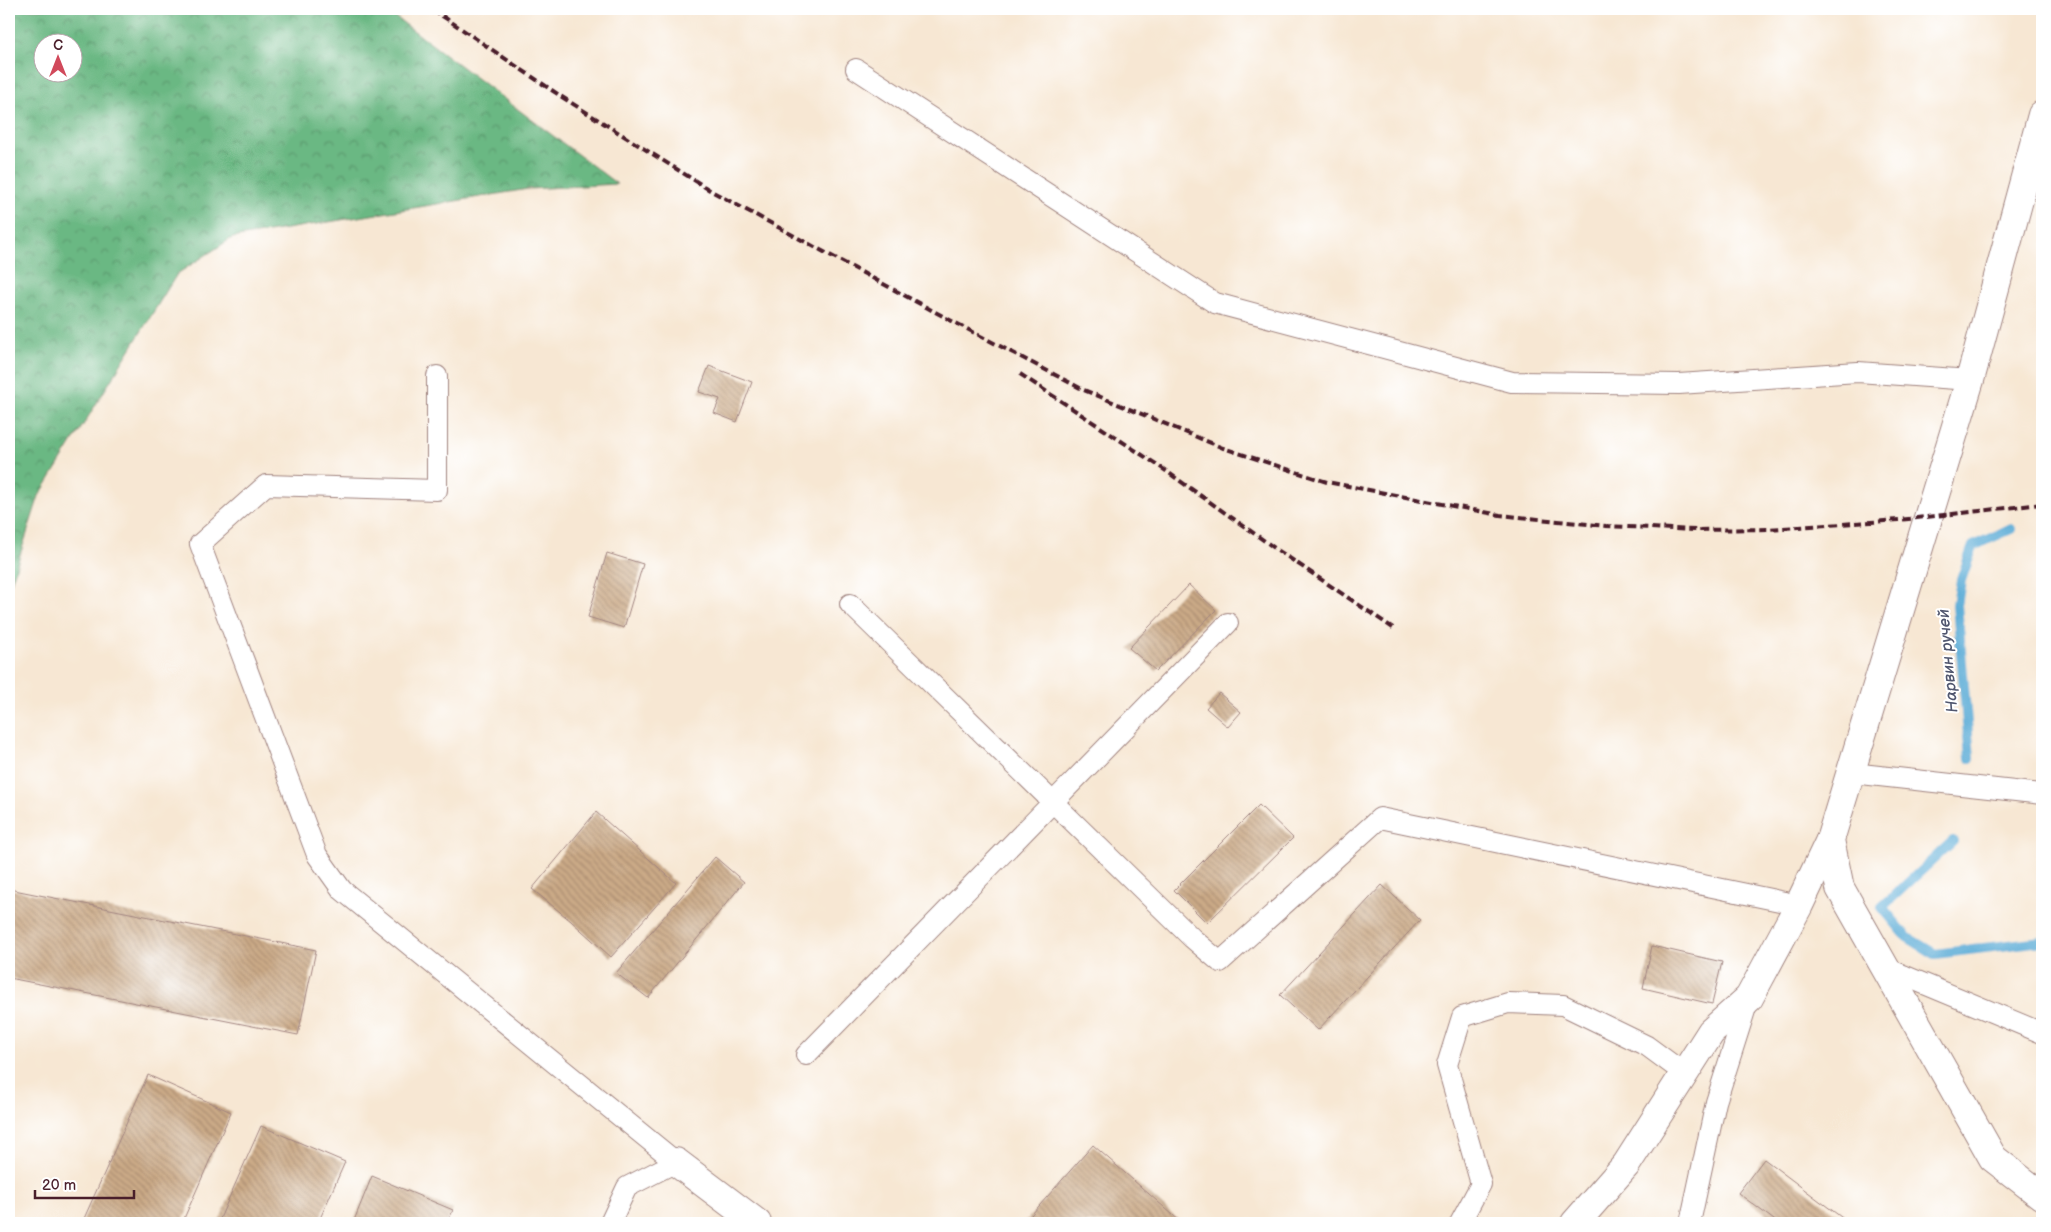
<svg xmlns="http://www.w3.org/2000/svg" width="2051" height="1232" viewBox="0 0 2051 1232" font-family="'Balsamiq Sans',sans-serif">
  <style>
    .forest { fill: url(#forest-crowns); stroke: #5a6c57; fill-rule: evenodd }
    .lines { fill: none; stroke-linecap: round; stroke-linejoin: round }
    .stream { stroke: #5bacd6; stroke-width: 10 }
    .building { fill: url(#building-back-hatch) }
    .lane-casing { stroke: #a0837f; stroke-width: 22 }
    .street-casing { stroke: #a0837f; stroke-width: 30 }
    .lane { stroke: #fff; stroke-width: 20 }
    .street { stroke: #fff; stroke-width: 28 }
    .rail { stroke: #4a1f2b; stroke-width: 4; stroke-dasharray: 8 4; stroke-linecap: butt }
    .labels { text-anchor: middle; stroke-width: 4; stroke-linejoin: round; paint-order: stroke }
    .water-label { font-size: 16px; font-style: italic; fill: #51576f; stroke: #fff }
  </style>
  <defs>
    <pattern id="forest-crowns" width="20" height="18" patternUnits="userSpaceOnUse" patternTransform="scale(1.25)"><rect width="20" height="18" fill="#6ab883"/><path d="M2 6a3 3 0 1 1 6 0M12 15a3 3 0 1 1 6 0" fill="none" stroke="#59956b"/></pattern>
    <pattern id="building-back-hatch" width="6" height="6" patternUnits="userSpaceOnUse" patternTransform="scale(1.25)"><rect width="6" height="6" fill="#cbaa87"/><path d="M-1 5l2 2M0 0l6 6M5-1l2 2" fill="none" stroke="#a78a6f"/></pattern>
  </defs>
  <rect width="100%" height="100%" fill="#fff"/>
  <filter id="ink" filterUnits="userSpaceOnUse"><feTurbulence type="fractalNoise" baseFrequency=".02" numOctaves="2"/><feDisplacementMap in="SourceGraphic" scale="10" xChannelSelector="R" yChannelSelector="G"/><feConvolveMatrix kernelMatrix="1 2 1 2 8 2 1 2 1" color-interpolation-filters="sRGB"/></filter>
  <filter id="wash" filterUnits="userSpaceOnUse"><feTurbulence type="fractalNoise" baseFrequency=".0096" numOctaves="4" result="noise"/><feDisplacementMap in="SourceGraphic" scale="20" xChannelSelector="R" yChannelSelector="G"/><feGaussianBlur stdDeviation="1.12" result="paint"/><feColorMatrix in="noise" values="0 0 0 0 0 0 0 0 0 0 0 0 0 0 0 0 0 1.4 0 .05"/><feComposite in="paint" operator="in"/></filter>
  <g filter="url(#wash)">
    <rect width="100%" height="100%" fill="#f7e7d3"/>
    <path class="forest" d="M9,9h376l232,175 -89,5 -296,49 -55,36 -138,222 -30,93zM42,42h30v30h-30z"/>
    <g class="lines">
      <g class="stream">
        <polyline points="1970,758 1957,605 1961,580 1973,546 2011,529"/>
        <polyline points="1953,841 1882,907 1907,937 1935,954 2042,941"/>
      </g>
    </g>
    <g id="blocks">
      <g class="building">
        <polygon points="709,366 752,382 737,422 714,413 720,399 699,392"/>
        <polygon points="607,553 643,564 624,628 588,617"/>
        <polygon points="1189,585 1216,610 1156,671 1129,648"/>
        <polygon points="1219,693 1241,712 1228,727 1206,708"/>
        <polygon points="1259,805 1293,838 1207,923 1174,890"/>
        <polygon points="596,812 676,883 611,957 571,921 532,889"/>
        <polygon points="715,857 744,882 648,998 616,973"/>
        <polygon points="1382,885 1420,920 1318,1030 1280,995"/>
        <polygon points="9,889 316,950 298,1035 9,978"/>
        <polygon points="1652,946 1722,962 1712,1004 1643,988"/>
        <polygon points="148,1075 231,1112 182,1223 82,1223"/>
        <polygon points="261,1126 345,1162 318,1223 218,1223"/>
        <polygon points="1093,1145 1181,1222 1180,1223 1024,1223"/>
        <polygon points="1764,1159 1849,1223 1778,1223 1738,1193"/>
        <polygon points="372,1176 453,1210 447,1223 353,1223"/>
      </g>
    </g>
  </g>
  <g filter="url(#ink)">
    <use href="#blocks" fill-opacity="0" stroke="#a0837f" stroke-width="1"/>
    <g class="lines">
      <defs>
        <g id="lane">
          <polyline points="856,69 1215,303 1512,382 1679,384 1858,372 1970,380"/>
          <polyline points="437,376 437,490 266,485 200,544 317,855 342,890 676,1162 627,1187 610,1223"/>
          <polyline points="850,604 1192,938 1220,962 1380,818 1799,905"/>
          <polyline points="1852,773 2042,794"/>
          <polyline points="1886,968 2042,1033"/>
          <polyline points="806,1055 1228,623"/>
          <polyline points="1460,1223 1481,1184 1447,1065 1462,1017 1508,1003 1563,1005 1647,1046 1685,1074"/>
          <polyline points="1690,1223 1716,1102 1749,998"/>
        </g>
        <g id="street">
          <polyline points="2042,115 1970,380 1830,840 1840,888 1993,1158 2042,1196"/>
          <polyline points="676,1162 757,1223"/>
          <polyline points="1575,1223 1626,1165 1711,1032 1749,998 1799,905 1830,840"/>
        </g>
      </defs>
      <use href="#lane" class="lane-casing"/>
      <use href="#street" class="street-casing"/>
      <use href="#lane" class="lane"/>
      <use href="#street" class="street"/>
      <g class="rail">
        <polyline points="432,9 562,97 713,192 950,320 1084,390 1223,448 1327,482 1500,515 1606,526 1695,530 1769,529 1899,520 2042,504"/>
        <polyline points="1020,374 1159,466 1276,549 1393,628"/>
      </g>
    </g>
  </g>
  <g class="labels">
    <g class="water-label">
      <text transform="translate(1947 661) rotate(-95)" y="6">Нарвин ручей</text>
    </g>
  </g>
  <rect width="2051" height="1232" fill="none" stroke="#fff" stroke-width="30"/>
  <g transform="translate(58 58)"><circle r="24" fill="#ffffff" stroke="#b7a5aa"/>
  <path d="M0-4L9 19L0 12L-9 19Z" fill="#d1495b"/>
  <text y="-8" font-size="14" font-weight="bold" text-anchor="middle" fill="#4a1f2b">С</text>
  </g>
  <path d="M35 1190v8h99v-8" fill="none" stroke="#4a1f2b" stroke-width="2.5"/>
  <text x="42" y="1190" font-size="15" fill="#4a1f2b" stroke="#ffffff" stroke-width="4" paint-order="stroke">20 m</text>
</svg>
